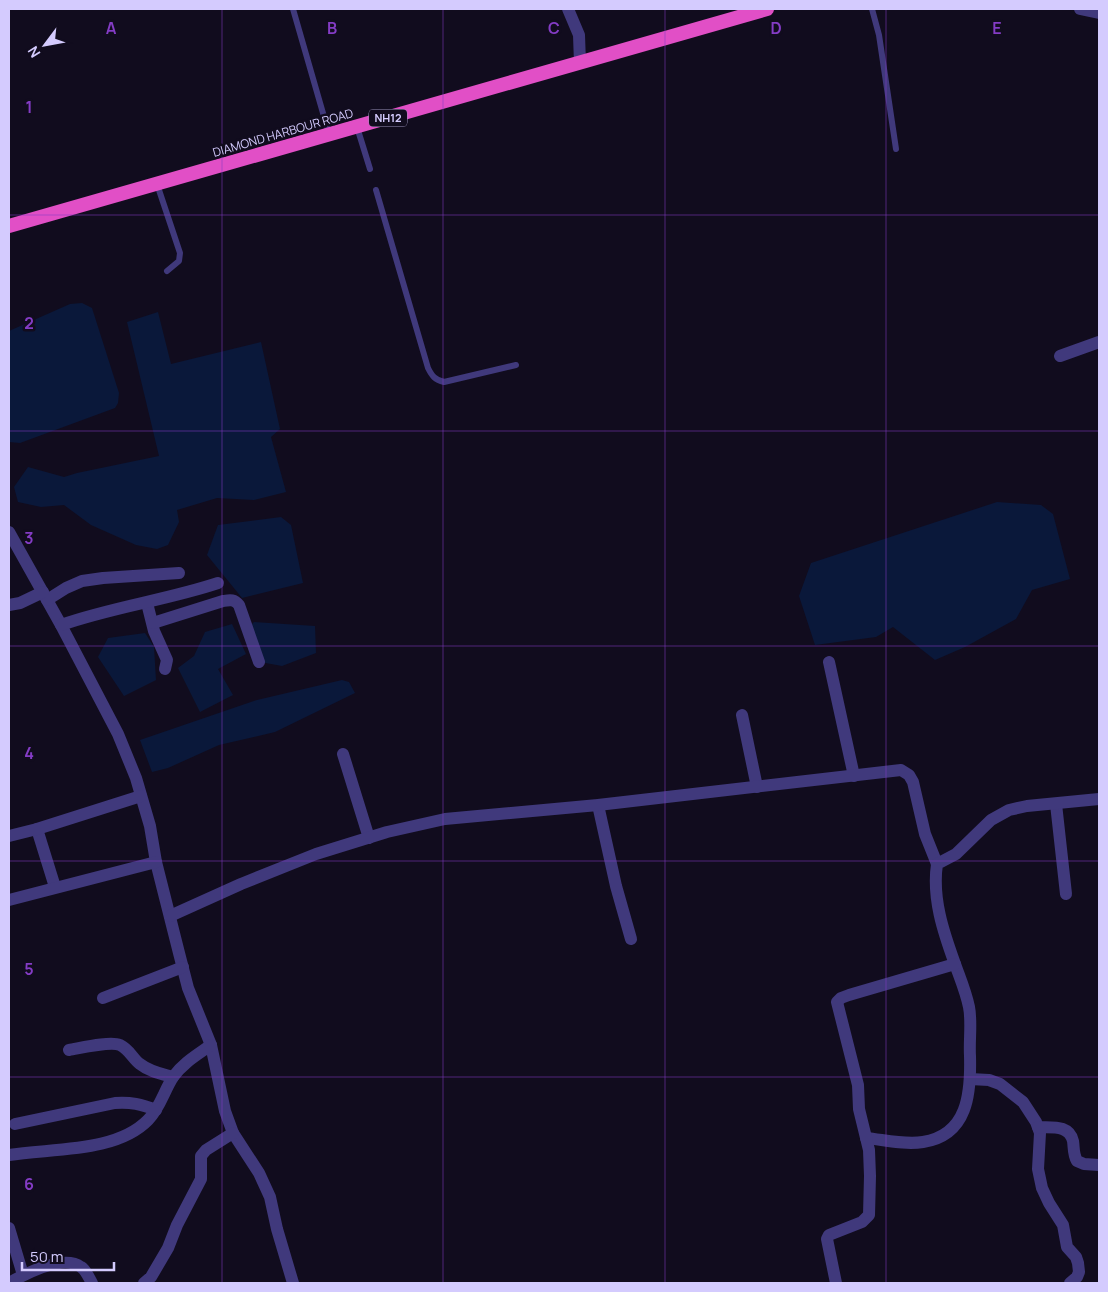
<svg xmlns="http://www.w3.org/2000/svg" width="1108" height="1292" viewBox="0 0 1108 1292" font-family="Manrope,sans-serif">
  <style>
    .water { fill: #0a183a }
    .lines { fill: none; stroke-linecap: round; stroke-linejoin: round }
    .service { stroke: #40397c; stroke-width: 6 }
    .minor { stroke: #40397c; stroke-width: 12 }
    .trunk { stroke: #e14fc6; stroke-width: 14 }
    .grid { fill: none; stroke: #843cc5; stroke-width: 1; stroke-opacity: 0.55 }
    .labels { text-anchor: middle; stroke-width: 5; stroke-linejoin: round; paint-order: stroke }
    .shield { fill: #110c1e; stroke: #9a92bb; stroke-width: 1 }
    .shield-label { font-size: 11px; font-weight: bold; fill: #d4cbfe }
    .street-label { font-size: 12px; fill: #d4cbfe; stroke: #110c1e }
    .grid-label { font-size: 16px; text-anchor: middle; font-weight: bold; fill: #843cc5; stroke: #110c1e; stroke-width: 5; stroke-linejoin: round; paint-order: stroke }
  </style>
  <rect width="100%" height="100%" fill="#110c1e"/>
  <g class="water">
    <polygon points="82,303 92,308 119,393 118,403 115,408 20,443 9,442 9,331 70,304"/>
    <polygon points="158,312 171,364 261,342 280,429 271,437 286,492 254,500 217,498 177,510 179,522 168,545 157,549 136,545 91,525 64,505 41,507 18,502 14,487 28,467 64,477 77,473 159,456 127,322"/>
    <polygon points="997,502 1041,505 1053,514 1070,579 1032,590 1016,619 965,647 935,660 893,627 876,637 815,645 799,596 811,563"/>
    <polygon points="281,517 291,525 303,583 242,598 207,555 218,525"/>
    <polygon points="254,622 315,626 316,653 282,666 260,662 246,630"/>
    <polygon points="232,624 246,654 218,669 233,695 200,712 178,668 194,656 205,632"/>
    <polygon points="145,633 154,647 156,680 124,696 98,657 108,638"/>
    <polygon points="342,680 349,682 355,693 275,732 219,745 168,768 152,772 140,740 257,700"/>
  </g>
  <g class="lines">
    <g class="service">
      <polyline points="293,9 329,134"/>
      <polyline points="872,9 879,35 896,149"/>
      <polyline points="357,127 370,169"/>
      <polyline points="157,184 180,253 179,261 167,271"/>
      <path d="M376,190l52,178c4,8 7,12 16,14l72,-17"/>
    </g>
    <g class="minor">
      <polyline points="568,9 579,35 580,63"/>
      <polyline points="1080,9 1099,13"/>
      <polyline points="1060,356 1099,342"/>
      <polyline points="9,532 61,625 118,734 136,778 150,826 156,862 179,953 188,988 211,1045 225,1111 233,1133 259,1173 270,1197 277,1229 293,1283"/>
      <polyline points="47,600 66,588 82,581 103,578 179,573"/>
      <polyline points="147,603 154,631 167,660 165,669"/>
      <polyline points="9,605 20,603 43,592"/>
      <path d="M153,623l70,-22c7,-1 11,-2 16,4l20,57"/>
      <path d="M61,625c51,-18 106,-25 157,-42"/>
      <polyline points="829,662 854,776"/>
      <polyline points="742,715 757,787"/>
      <polyline points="343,754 369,838"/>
      <polyline points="1056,804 1066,894"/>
      <polyline points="598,805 616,886 631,939"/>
      <polyline points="37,829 55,887"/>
      <polyline points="9,836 37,829 141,796"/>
      <polyline points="9,900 156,862"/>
      <polyline points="170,916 241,884 316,854 387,832 445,819 598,805 901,770 909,775 913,782 925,834 937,864"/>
      <polyline points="103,998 183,967"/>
      <path d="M69,1050c12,-2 41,-9 51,-5 9,4 13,14 20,19 10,8 22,10 33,13"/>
      <polyline points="970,1079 989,1080 1000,1084 1023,1102 1036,1122 1040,1133 1038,1169 1042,1188 1049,1203 1063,1225 1067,1247 1076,1257 1078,1263 1079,1272 1077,1277 1070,1283"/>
      <path d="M15,1124l100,-21c16,-1 26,1 41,7"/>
      <path d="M1038,1127c13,1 31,-3 35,14 1,6 0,13 4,20l7,3 15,1"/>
      <path d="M866,1138c19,2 39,7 57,4 45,-7 48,-49 47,-86 -1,-16 2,-34 -1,-49 -3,-15 -9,-29 -14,-43 -12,-33 -23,-66 -18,-100l19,-10 35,-34 18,-10 18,-4 72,-7"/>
      <path d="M9,1155c42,-7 107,-2 139,-35 12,-12 16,-29 25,-43 10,-14 24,-22 38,-32"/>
      <polyline points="9,1228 23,1275"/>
      <path d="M9,1283c16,-9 54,-29 72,-16 5,3 8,11 11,16"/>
      <polyline points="144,1283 151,1277 168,1248 177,1225 201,1179 201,1156 206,1150 233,1133"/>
      <polyline points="836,1283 827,1239 829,1235 862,1222 869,1215 870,1176 869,1150 859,1109 858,1085 837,1002 841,998 849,995 955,964"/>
    </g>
    <polyline class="trunk" points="9,226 767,9"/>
  </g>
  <path class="grid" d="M222,9v1274M443,9v1274M665,9v1274M886,9v1274M9,215h1090M9,431h1090M9,646h1090M9,861h1090M9,1077h1090"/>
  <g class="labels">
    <rect class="shield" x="369" y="109.5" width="38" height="17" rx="4"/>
    <g class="shield-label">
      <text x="388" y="122">NH12</text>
    </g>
    <g class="street-label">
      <text transform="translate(283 133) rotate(-16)" y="4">DIAMOND HARBOUR ROAD</text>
    </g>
  </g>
  <g class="grid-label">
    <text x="111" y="34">A</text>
    <text x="332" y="34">B</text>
    <text x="554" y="34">C</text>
    <text x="776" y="34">D</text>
    <text x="997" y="34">E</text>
    <text x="29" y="113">1</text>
    <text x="29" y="329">2</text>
    <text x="29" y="544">3</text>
    <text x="29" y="759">4</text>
    <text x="29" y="975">5</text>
    <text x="29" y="1190">6</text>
  </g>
  <rect width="1108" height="1292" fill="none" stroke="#d4cbfe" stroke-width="20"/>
  <g transform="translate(45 45) rotate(238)" stroke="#110c1e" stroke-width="4" paint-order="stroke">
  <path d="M0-4L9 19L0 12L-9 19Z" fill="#d4cbfe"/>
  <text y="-8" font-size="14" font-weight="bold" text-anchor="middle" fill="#d4cbfe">N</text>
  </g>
  <path d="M22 1262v8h92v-8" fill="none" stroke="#d4cbfe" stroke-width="2.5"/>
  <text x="30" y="1262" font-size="15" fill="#d4cbfe" stroke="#110c1e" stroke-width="4" paint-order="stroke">50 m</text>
</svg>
